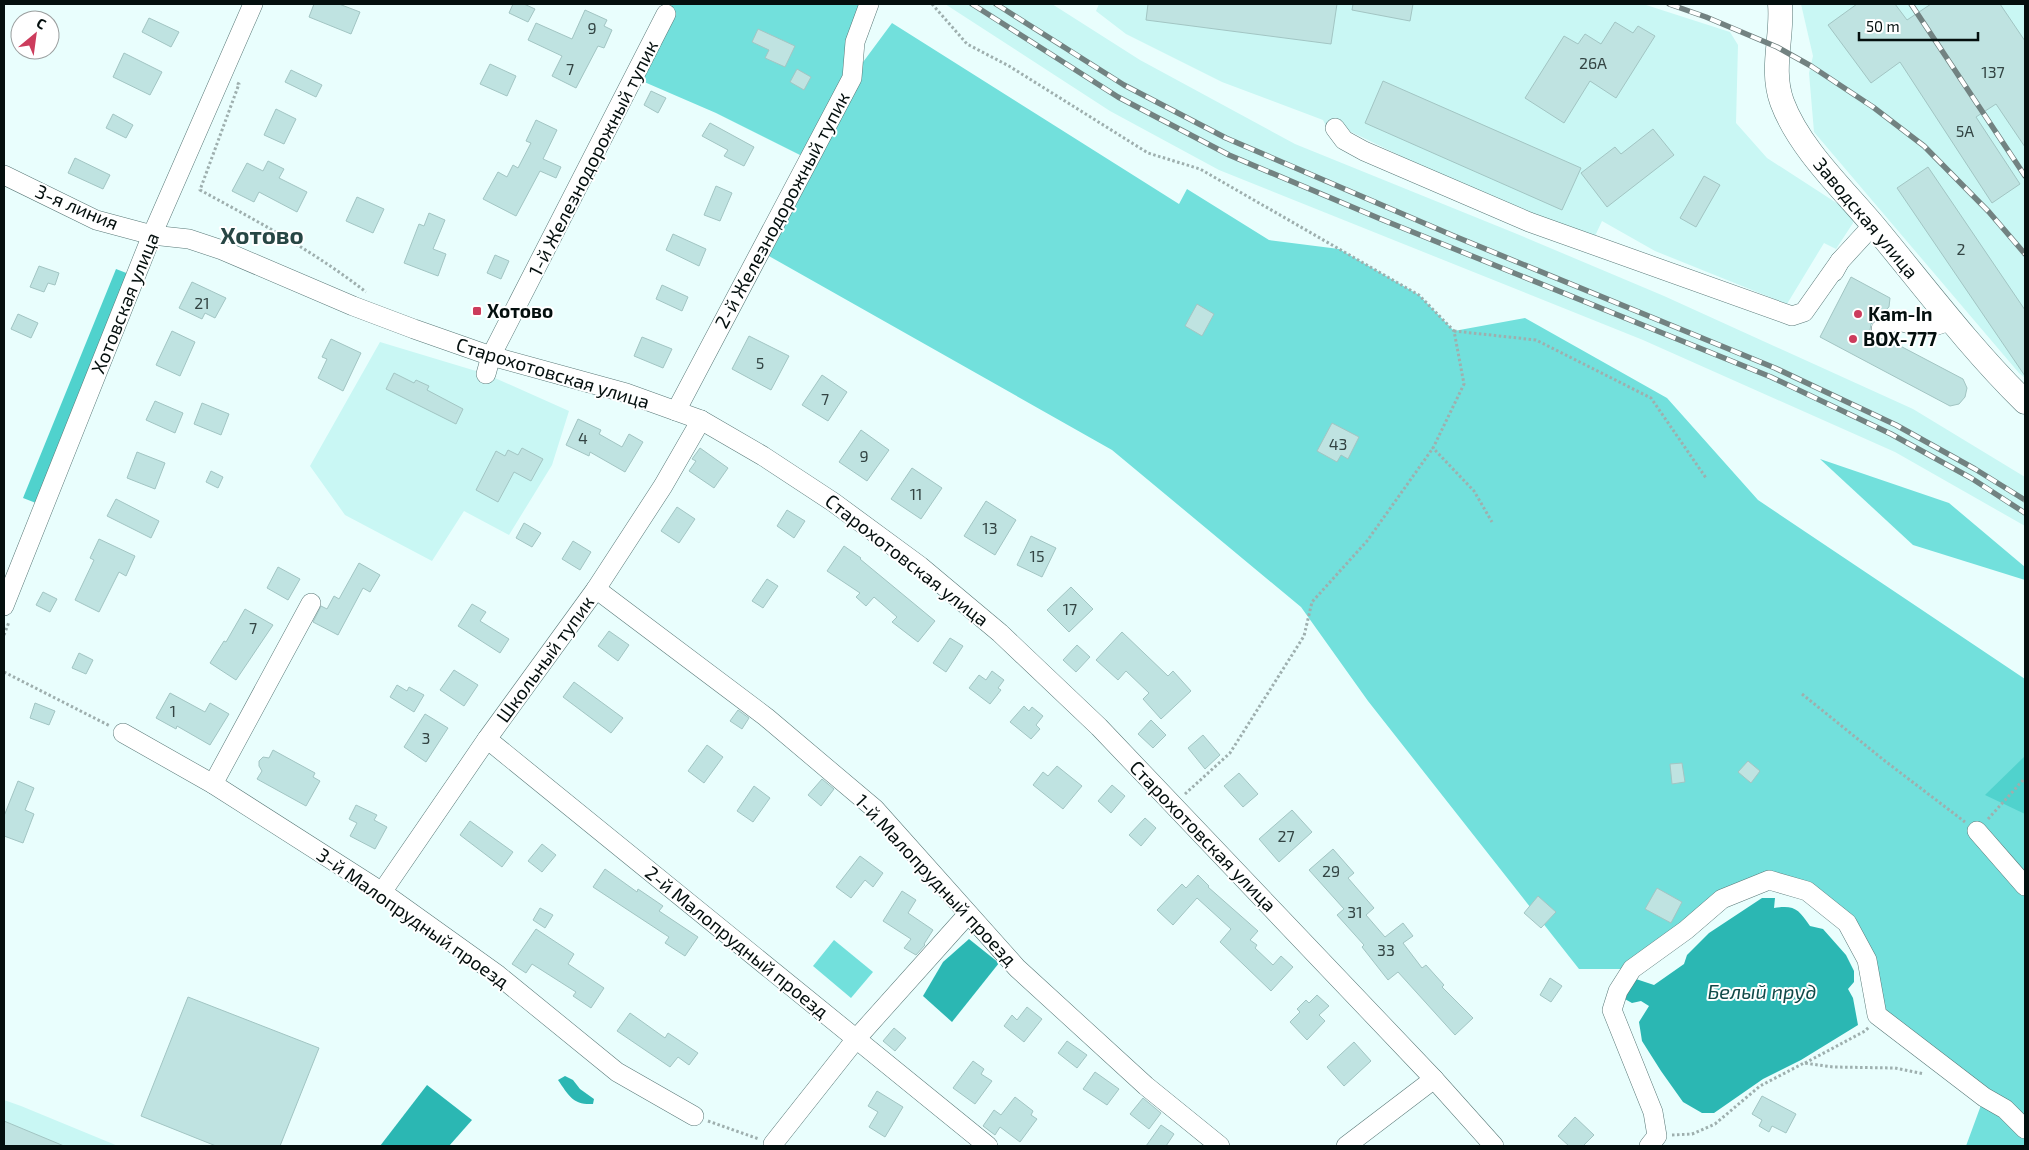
<svg xmlns="http://www.w3.org/2000/svg" width="2029" height="1150" viewBox="0 0 2029 1150" font-family="'Exo 2',sans-serif">
  <style>
    .built { fill: #c9f7f4 }
    .green { fill: #72e0dc }
    .forest { fill: #50d2cd }
    .water { fill: #2bb7b3 }
    .building { fill: #bfe3e1; stroke: #a2c5c3 }
    .lines { fill: none; stroke-linecap: round; stroke-linejoin: round }
    .minor-casing { stroke: #597978; stroke-width: 20 }
    .major-casing { stroke: #597978; stroke-width: 25 }
    .path { stroke: #9eafae; stroke-width: 3; stroke-dasharray: 2.5 2.5; stroke-linecap: butt }
    .minor { stroke: #fff; stroke-width: 19 }
    .major { stroke: #fff; stroke-width: 24 }
    .rail-casing { stroke: #728281; stroke-width: 5.5 }
    .rail { stroke: #fff; stroke-width: 4; stroke-dasharray: 11; stroke-linecap: butt }
    .poi-dot { fill: #cc3c5c; stroke: #fff; stroke-width: 2 }
    .labels { text-anchor: middle; stroke-width: 4; stroke-linejoin: round; paint-order: stroke }
    .number-label { font-size: 16px; fill: #334443 }
    .street-label { font-size: 19px; fill: #040f0e; stroke: #fff }
    .poi-label { font-size: 19px; font-weight: bold; fill: #040f0e; stroke: #fff; text-anchor: start }
    .water-label { font-size: 20px; font-style: italic; fill: #114a49; stroke: #fff }
    .district-label { font-size: 24px; font-weight: bold; fill: #274644; stroke: #fff }
  </style>
  <rect width="100%" height="100%" fill="#e9fefd"/>
  <g class="built">
    <polygon points="945,4 1052,4 1140,60 1295,144 1517,234 1664,296 1913,409 2025,477 2025,526 1895,452 1643,340 1219,170 1110,111"/>
    <polygon points="1099,4 1643,4 1730,32 1738,45 1736,123 1767,158 1852,213 1853,223 1836,249 1824,243 1787,304 1655,251 1602,221 1595,236 1588,236 1473,191 1341,127 1328,130 1323,120 1222,82 1126,34 1096,11"/>
    <polygon points="1801,4 2025,4 2025,378 2019,373 1814,132 1809,73 1813,56"/>
    <polygon points="380,342 486,374 569,411 552,465 509,535 464,511 432,561 345,515 310,466"/>
    <polygon points="4,1100 21,1106 118,1146 4,1146"/>
  </g>
  <g class="green">
    <polygon points="672,4 869,4 852,77 892,23 1179,204 1187,189 1269,240 1339,249 1419,295 1454,331 1525,318 1667,398 1758,500 2025,679 2025,1146 1966,1146 1984,1097 1877,1015 1847,923 1769,880 1632,969 1579,969 1368,701 1301,607 1112,450 760,251 808,159 716,113 635,78"/>
    <polygon points="1820,459 1949,503 2025,567 2025,580 1913,545"/>
    <polygon points="834,940 873,972 851,998 813,966"/>
  </g>
  <g class="forest">
    <polygon points="116,269 129,274 36,503 23,498"/>
    <polygon points="2025,756 2025,814 1985,795"/>
  </g>
  <g class="water">
    <path d="M1762,898h13l-1,10c21,-3 24,1 36,18l13,3 23,26 8,16v11l-6,7 5,9 5,27 -57,35 -38,19 -49,34h-12l-19,-11 -22,-31 -19,-30 -3,-19 10,-16 -8,-5 -9,2 -9,-5 7,-21 24,8 30,-21 3,-9 22,-22z"/>
    <polygon points="969,939 999,963 952,1022 923,996 943,962"/>
    <path d="M565,1076l8,4 7,9 14,10 -1,5c-20,1 -24,-8 -35,-24z"/>
    <polygon points="427,1085 472,1120 449,1146 380,1146"/>
  </g>
  <g class="building">
    <polygon points="314,4 339,4 360,12 351,34 309,17"/>
    <polygon points="513,4 524,4 535,9 528,22 509,13"/>
    <polygon points="1148,4 1337,4 1331,44 1146,20"/>
    <polygon points="1353,4 1413,4 1410,21 1352,10"/>
    <polygon points="1857,4 1895,4 1907,20 1931,4 2000,4 2025,41 2025,147 1996,104 1976,117 2020,184 1992,203 1900,62 1871,83 1828,25"/>
    <polygon points="585,10 607,20 604,26 612,30 604,48 598,46 576,88 552,76 562,56 528,40 536,23 572,39"/>
    <polygon points="149,18 179,32 171,47 142,32"/>
    <polygon points="1615,22 1633,33 1638,26 1655,36 1616,98 1590,81 1564,123 1525,98 1564,36 1578,44 1585,34 1601,44"/>
    <polygon points="758,29 795,46 785,67 765,58 769,50 752,42"/>
    <polygon points="124,53 162,72 150,95 113,77"/>
    <polygon points="490,64 516,76 507,96 480,84"/>
    <polygon points="797,69 811,77 804,90 790,82"/>
    <polygon points="291,70 322,85 316,97 285,82"/>
    <polygon points="1383,81 1581,168 1562,210 1365,123"/>
    <polygon points="651,91 666,98 658,113 644,105"/>
    <polygon points="276,109 296,119 284,144 264,135"/>
    <polygon points="113,114 133,125 126,138 106,128"/>
    <polygon points="536,120 557,130 543,159 561,167 556,178 540,171 516,216 483,199 498,172 507,177 513,165 518,168 531,143 526,141"/>
    <polygon points="710,123 754,147 744,166 724,156 728,150 702,136"/>
    <polygon points="1653,129 1674,155 1607,207 1581,173 1615,147 1621,154"/>
    <polygon points="75,158 110,175 103,189 68,173"/>
    <polygon points="268,161 284,169 279,178 307,192 297,212 259,192 254,202 232,191 247,163 263,171"/>
    <polygon points="1928,167 2025,310 2025,376 1897,188"/>
    <polygon points="1704,176 1720,185 1696,227 1680,218"/>
    <polygon points="716,186 732,193 720,221 704,215"/>
    <polygon points="357,197 384,209 373,233 346,221"/>
    <polygon points="429,213 445,220 433,249 446,254 438,276 404,263 419,224 424,226"/>
    <polygon points="673,234 706,249 699,266 666,250"/>
    <polygon points="495,255 509,261 501,279 487,273"/>
    <polygon points="39,266 59,273 55,285 48,283 44,292 30,287"/>
    <polygon points="1851,277 1890,298 1889,307 1871,324 1870,330 1872,335 1881,340 1887,339 1963,379 1967,388 1965,397 1959,404 1950,406 1820,337"/>
    <polygon points="192,282 226,298 215,318 205,313 202,319 179,308"/>
    <polygon points="662,285 688,297 682,311 656,299"/>
    <polygon points="1197,304 1214,314 1202,336 1185,326"/>
    <polygon points="18,314 38,323 31,338 11,329"/>
    <polygon points="172,331 195,342 180,376 156,365"/>
    <polygon points="749,336 789,356 771,390 732,369"/>
    <polygon points="642,337 672,349 663,368 634,356"/>
    <polygon points="331,339 361,353 343,391 318,378 327,359 322,357"/>
    <polygon points="394,373 414,383 416,380 429,386 427,390 463,409 456,424 386,389"/>
    <polygon points="822,375 847,392 828,421 802,405"/>
    <polygon points="155,401 183,413 175,433 146,420"/>
    <polygon points="202,403 229,414 221,435 194,424"/>
    <polygon points="578,419 601,430 599,434 622,447 629,434 643,442 625,472 590,452 589,456 566,445"/>
    <polygon points="1332,423 1359,437 1348,459 1341,455 1337,462 1317,451"/>
    <polygon points="861,430 889,450 867,481 839,462"/>
    <polygon points="522,448 543,459 531,481 514,472 498,502 476,490 496,451 505,456 508,450 518,455"/>
    <polygon points="700,448 728,468 714,488 689,471 696,461 692,459"/>
    <polygon points="137,452 165,463 155,489 127,478"/>
    <polygon points="912,468 942,488 921,519 891,499"/>
    <polygon points="211,471 223,477 218,488 206,482"/>
    <polygon points="116,499 159,521 151,538 107,516"/>
    <polygon points="986,501 1016,520 995,555 964,536"/>
    <polygon points="677,507 695,519 679,543 661,531"/>
    <polygon points="787,510 805,521 794,538 777,526"/>
    <polygon points="524,523 541,533 532,547 516,538"/>
    <polygon points="1031,536 1056,548 1042,577 1017,565"/>
    <polygon points="99,539 135,556 126,576 119,572 99,612 75,600 94,560 90,558"/>
    <polygon points="573,541 591,552 580,570 562,559"/>
    <polygon points="844,546 861,558 860,559 935,621 918,642 892,622 897,617 874,597 866,606 856,597 860,593 827,571"/>
    <polygon points="359,563 380,575 370,592 363,588 338,635 313,622 321,606 327,609 334,596 339,599"/>
    <polygon points="278,567 300,579 288,600 267,588"/>
    <polygon points="767,579 778,586 763,608 752,601"/>
    <polygon points="1071,587 1093,609 1069,632 1047,610"/>
    <polygon points="43,592 57,599 50,612 36,605"/>
    <polygon points="472,604 486,612 480,621 509,639 500,653 458,626"/>
    <polygon points="245,609 273,625 236,680 210,663 224,641 226,642"/>
    <polygon points="609,631 629,645 618,661 598,646"/>
    <polygon points="1122,632 1168,676 1173,671 1191,691 1161,719 1143,699 1149,693 1126,671 1118,680 1096,660"/>
    <polygon points="950,638 963,646 946,672 933,663"/>
    <polygon points="1077,645 1090,657 1076,672 1063,660"/>
    <polygon points="79,653 93,660 86,674 72,668"/>
    <polygon points="454,670 478,685 464,706 440,690"/>
    <polygon points="992,671 1004,680 998,688 1001,690 990,704 969,688 979,675 986,680"/>
    <polygon points="574,682 623,718 611,733 563,697"/>
    <polygon points="397,685 407,691 409,687 424,695 414,712 390,697"/>
    <polygon points="170,693 205,712 210,703 229,714 210,745 177,726 176,729 156,718"/>
    <polygon points="35,703 55,711 49,725 30,718"/>
    <polygon points="1024,706 1029,711 1032,707 1043,716 1036,725 1040,729 1031,739 1010,722"/>
    <polygon points="738,710 749,718 742,729 730,721"/>
    <polygon points="425,714 448,728 426,762 404,747"/>
    <polygon points="1151,720 1166,735 1153,748 1138,734"/>
    <polygon points="1203,735 1220,755 1205,769 1188,748"/>
    <polygon points="707,745 723,757 704,783 688,771"/>
    <polygon points="273,750 315,773 313,777 320,781 306,806 257,779 262,771 259,766 259,761 263,757 269,758"/>
    <polygon points="1748,761 1760,771 1751,783 1738,772"/>
    <polygon points="1682,763 1685,782 1672,784 1670,764"/>
    <polygon points="1057,766 1082,786 1063,809 1033,785 1043,772 1048,776"/>
    <polygon points="1239,773 1258,794 1243,807 1224,786"/>
    <polygon points="822,779 834,789 821,806 808,795"/>
    <polygon points="18,781 34,788 25,810 34,814 23,843 4,836 4,816"/>
    <polygon points="1112,785 1125,796 1111,813 1098,801"/>
    <polygon points="754,786 770,798 753,822 737,811"/>
    <polygon points="356,805 377,815 374,820 387,827 375,849 350,836 357,823 349,819"/>
    <polygon points="1292,810 1312,832 1279,862 1259,839"/>
    <polygon points="1145,818 1156,828 1141,846 1129,835"/>
    <polygon points="470,821 513,852 502,867 460,835"/>
    <polygon points="542,844 556,855 542,872 528,861"/>
    <polygon points="1333,849 1354,873 1348,878 1374,908 1366,915 1385,937 1403,923 1413,936 1403,943 1422,968 1426,965 1444,985 1442,987 1473,1018 1455,1035 1398,972 1388,980 1362,947 1364,945 1337,915 1344,909 1309,870"/>
    <polygon points="860,856 883,873 873,887 865,880 851,898 836,887"/>
    <polygon points="605,869 637,892 638,889 663,906 659,911 698,937 685,956 665,943 669,937 593,887"/>
    <polygon points="1198,875 1209,886 1208,887 1258,931 1250,940 1257,945 1255,948 1273,965 1281,956 1293,967 1271,991 1220,942 1231,929 1197,898 1173,925 1157,910 1182,884 1186,888"/>
    <polygon points="1657,888 1682,902 1671,923 1645,909"/>
    <polygon points="902,891 916,900 908,913 933,930 924,944 925,945 916,955 904,948 911,939 883,921"/>
    <polygon points="1538,896 1556,912 1541,928 1524,913"/>
    <polygon points="540,908 553,915 545,928 533,920"/>
    <polygon points="536,929 574,954 568,964 604,988 591,1008 573,996 576,992 532,964 526,973 512,964"/>
    <polygon points="1550,978 1562,986 1551,1002 1540,995"/>
    <polygon points="1317,995 1329,1006 1319,1015 1325,1021 1307,1040 1290,1022 1300,1012 1297,1009 1306,1000 1309,1003"/>
    <polygon points="188,997 319,1048 280,1146 216,1146 141,1116"/>
    <polygon points="1027,1007 1042,1019 1024,1042 1004,1026 1012,1015 1017,1020"/>
    <polygon points="630,1013 665,1038 668,1033 698,1053 689,1065 678,1057 670,1067 617,1031"/>
    <polygon points="894,1028 906,1038 895,1051 883,1041"/>
    <polygon points="1067,1041 1087,1055 1077,1068 1058,1053"/>
    <polygon points="1354,1042 1371,1061 1344,1086 1327,1067"/>
    <polygon points="973,1061 984,1069 981,1074 992,1081 975,1104 953,1088"/>
    <polygon points="1095,1072 1119,1089 1107,1105 1083,1089"/>
    <polygon points="877,1091 903,1107 885,1137 869,1127 878,1112 868,1106"/>
    <polygon points="1762,1096 1796,1114 1786,1133 1772,1126 1769,1132 1759,1126 1762,1120 1752,1114"/>
    <polygon points="1015,1097 1033,1111 1031,1115 1037,1119 1020,1142 1000,1127 995,1135 983,1126 994,1110 1001,1115"/>
    <polygon points="1143,1098 1161,1113 1149,1129 1130,1114"/>
    <polygon points="1575,1117 1594,1135 1583,1146 1569,1146 1558,1136"/>
    <polygon points="4,1121 64,1146 4,1146"/>
    <polygon points="1161,1125 1174,1134 1166,1146 1146,1146"/>
  </g>
  <g class="lines">
    <defs>
      <g id="minor">
        <polyline points="1335,128 1344,140 1364,151 1529,222 1792,316 1804,312 1840,261"/>
        <polyline points="4,175 96,220 152,235 189,239 222,250 353,306 414,329 491,356 626,393 701,420 763,456 833,502 920,566 1000,633 1099,727 1434,1079 1494,1146"/>
        <polyline points="1834,272 1840,261 1873,225"/>
        <path d="M1881,329l14,-9c25,7 32,11 56,0"/>
        <polyline points="486,374 491,356 666,14"/>
        <polyline points="676,411 852,78 855,42 869,4"/>
        <polyline points="596,589 766,717 875,809 1017,968 1146,1086 1220,1146"/>
        <polyline points="4,606 152,235 253,4"/>
        <polyline points="123,733 213,784 382,892 498,975 617,1072 694,1116"/>
        <polyline points="487,739 988,1146"/>
        <polyline points="213,784 311,603"/>
        <polyline points="1977,831 2025,886"/>
        <polyline points="382,892 487,739 596,589 663,486 701,420"/>
        <polyline points="775,1146 773,1144 856,1039 968,914"/>
        <polyline points="1346,1146 1434,1079"/>
        <polyline points="1649,1146 1657,1136 1653,1112 1612,1010 1618,991 1632,969 1686,930 1722,899 1769,880 1807,891 1847,923 1867,960 1877,1015 1984,1097 2005,1109 2025,1129"/>
      </g>
      <path id="major" d="M1780,4c3,33 -10,65 2,98 17,46 61,87 92,124 49,59 96,122 151,176"/>
    </defs>
    <use href="#minor" class="minor-casing"/>
    <use href="#major" class="major-casing"/>
    <g class="path">
      <polyline points="932,4 967,44 1009,66 1148,153 1200,169 1419,295 1454,331 1464,384 1433,448 1474,491 1492,522"/>
      <path d="M237,83l2,1 -39,106c57,31 115,62 166,102"/>
      <polyline points="1454,331 1536,340 1651,398 1706,478"/>
      <polyline points="4,635 9,622"/>
      <polyline points="4,672 110,726"/>
      <polyline points="1802,694 1885,761 1965,822"/>
      <polyline points="1185,794 1230,753 1304,636 1312,602 1367,541 1433,448"/>
      <polyline points="1988,819 2025,778"/>
      <polyline points="1805,1063 1865,1031 1869,1027"/>
      <polyline points="708,1121 759,1139"/>
      <polyline points="1672,1135 1692,1134 1715,1124 1760,1086 1804,1063 1833,1067 1895,1068 1924,1074"/>
    </g>
    <use href="#minor" class="minor"/>
    <use href="#major" class="major"/>
    <defs>
      <g id="rail">
        <polyline points="972,4 1118,97 1229,155 1383,220 1771,377 1891,434 1971,478 2025,513"/>
        <polyline points="996,4 1124,85 1226,138 1454,236 1775,368 1896,425 1975,469 2025,500"/>
        <polyline points="1669,4 1706,17 1777,47 1811,66 1873,107 1924,146 1989,212 2025,254"/>
        <polyline points="1911,4 2025,176"/>
      </g>
    </defs>
    <use href="#rail" class="rail-casing"/>
    <use href="#rail" class="rail"/>
  </g>
  <g class="poi-dot">
    <rect x="472" y="306" width="10" height="10" rx="2.5"/>
    <circle cx="1858" cy="314" r="5"/>
    <circle cx="1853" cy="339" r="5"/>
  </g>
  <g class="labels">
    <g class="number-label">
      <text x="592" y="34">9</text>
      <text x="1593" y="69">26А</text>
      <text x="570" y="75">7</text>
      <text x="1993" y="78">137</text>
      <text x="1965" y="137">5А</text>
      <text x="1961" y="255">2</text>
      <text x="202" y="309">21</text>
      <text x="760" y="369">5</text>
      <text x="825" y="405">7</text>
      <text x="583" y="444">4</text>
      <text x="1338" y="450">43</text>
      <text x="864" y="462">9</text>
      <text x="916" y="500">11</text>
      <text x="990" y="534">13</text>
      <text x="1037" y="562">15</text>
      <text x="1070" y="615">17</text>
      <text x="253" y="634">7</text>
      <text x="173" y="717">1</text>
      <text x="426" y="744">3</text>
      <text x="1286" y="842">27</text>
      <text x="1331" y="877">29</text>
      <text x="1355" y="918">31</text>
      <text x="1386" y="956">33</text>
    </g>
    <g class="street-label">
      <text transform="translate(593 158) rotate(-63)" y="7">1-й Железнодорожный тупик</text>
      <text transform="translate(77 207) rotate(23)" y="7">3-я линия</text>
      <text transform="translate(782 210) rotate(-62)" y="7">2-й Железнодорожный тупик</text>
      <text transform="translate(1866 218) rotate(50)" y="7">Заводская улица</text>
      <text transform="translate(125 303) rotate(-68)" y="7">Хотовская улица</text>
      <text transform="translate(553 373) rotate(17)" y="7">Старохотовская улица</text>
      <text transform="translate(907 560) rotate(38)" y="7">Старохотовская улица</text>
      <text transform="translate(545 659) rotate(-54)" y="7">Школьный тупик</text>
      <text transform="translate(1203 836) rotate(46)" y="7">Старохотовская улица</text>
      <text transform="translate(936 880) rotate(47)" y="7">1-й Малопрудный проезд</text>
      <text transform="translate(413 918) rotate(35)" y="7">3-й Малопрудный проезд</text>
      <text transform="translate(737 942) rotate(39)" y="7">2-й Малопрудный проезд</text>
    </g>
    <g class="poi-label">
      <text x="487" y="318">Хотово</text>
      <text x="1868" y="321">Kam-In</text>
      <text x="1863" y="346">ВОХ-777</text>
    </g>
    <g class="water-label">
      <text x="1762" y="999">Белый пруд</text>
    </g>
    <g class="district-label">
      <text x="262" y="244">Хотово</text>
    </g>
  </g>
  <rect width="2029" height="1150" fill="none" stroke="#040f0e" stroke-width="10"/>
  <g transform="translate(35 35) rotate(29)"><circle r="24" fill="#ffffff" stroke="#9b9f9f"/>
  <path d="M0-4L9 19L0 12L-9 19Z" fill="#cc3c5c"/>
  <text y="-8" font-size="14" font-weight="bold" text-anchor="middle" fill="#040f0e">С</text>
  </g>
  <path d="M1859 32v8h119v-8" fill="none" stroke="#040f0e" stroke-width="2.5"/>
  <text x="1866" y="32" font-size="15" fill="#040f0e" stroke="#ffffff" stroke-width="4" paint-order="stroke">50 m</text>
</svg>
